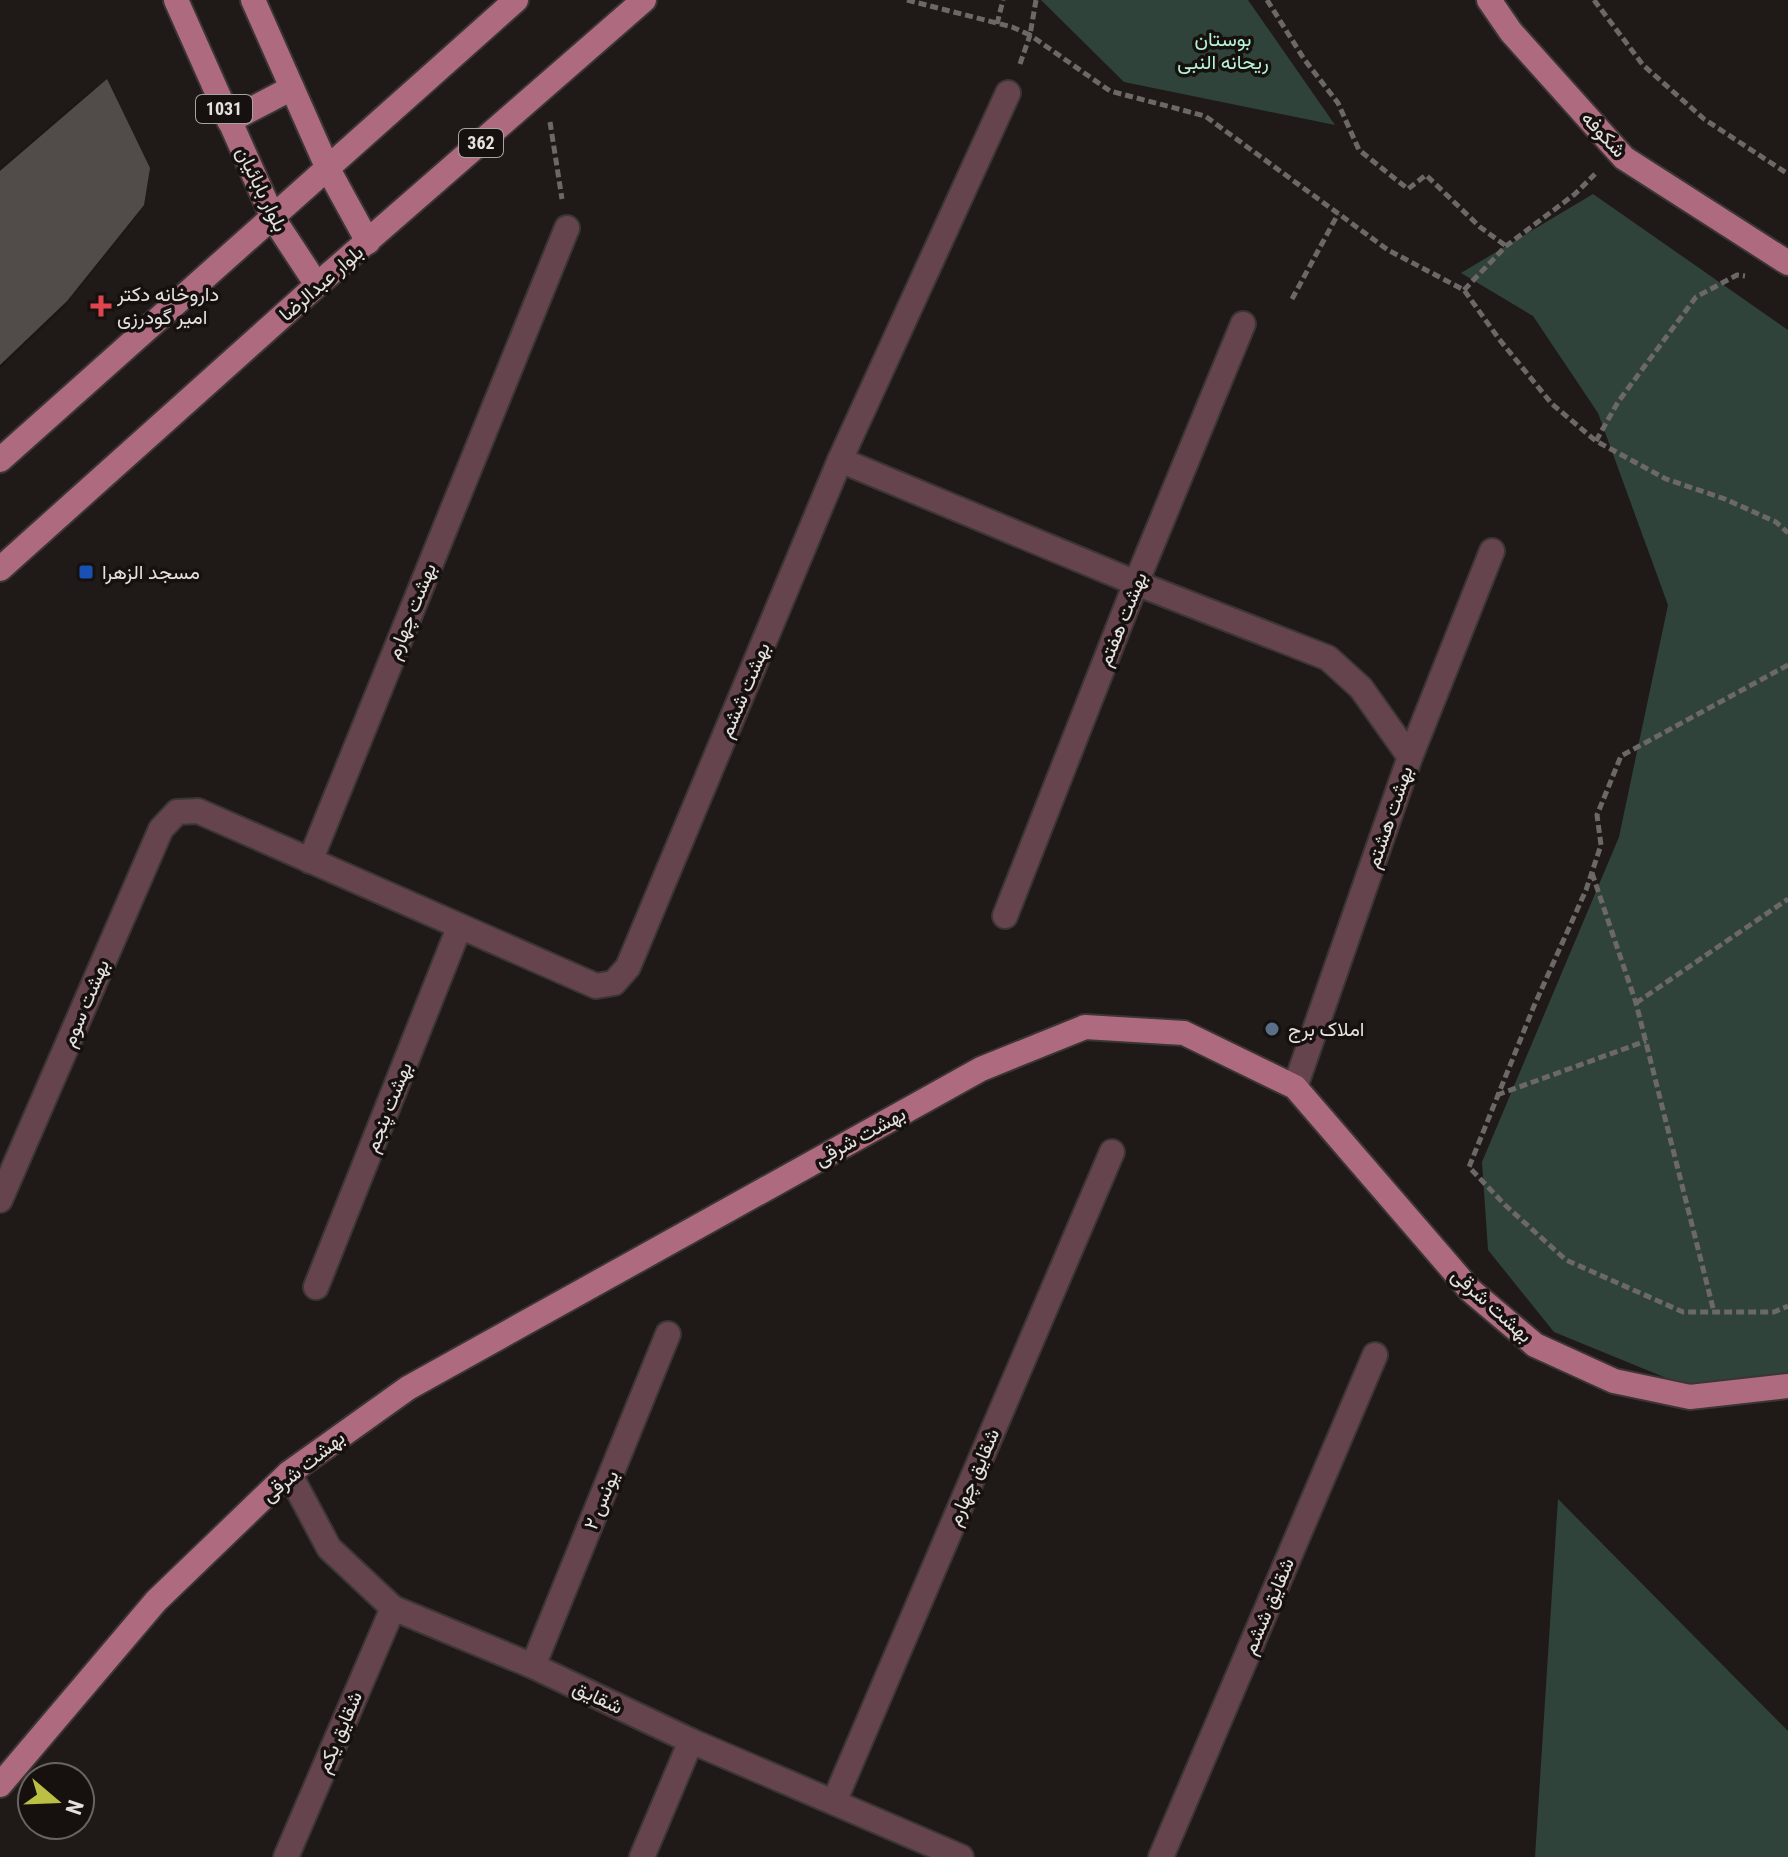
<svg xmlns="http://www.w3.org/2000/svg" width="1788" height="1857" viewBox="0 0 1788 1857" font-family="'Roboto Condensed',Vazirmatn,sans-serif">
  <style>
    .green { fill: #30433a }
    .building { fill: #514c48; filter: url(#shadow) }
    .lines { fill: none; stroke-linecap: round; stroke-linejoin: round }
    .minor-casing { stroke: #3b3633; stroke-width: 28 }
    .major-casing { stroke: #3b3633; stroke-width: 28 }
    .path { stroke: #6c6865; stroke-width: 5; stroke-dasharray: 8 4; stroke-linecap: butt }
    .minor { stroke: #65444d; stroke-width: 24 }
    .major { stroke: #ae6b7f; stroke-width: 24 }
    .health-dot { fill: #e0444e; stroke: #16110e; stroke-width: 3 }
    .transit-dot { fill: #1a4fb4; stroke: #16110e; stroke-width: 3 }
    .service-dot { fill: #5c6f8a; stroke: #16110e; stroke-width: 3 }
    .labels { text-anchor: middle; stroke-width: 7; stroke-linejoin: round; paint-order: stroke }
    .shield { fill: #16110e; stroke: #a6a3a0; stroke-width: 2 }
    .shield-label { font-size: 18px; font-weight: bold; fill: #e4e1df }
    .park-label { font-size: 20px; fill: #b5f4d5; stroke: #16110e }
    .street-label { font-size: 20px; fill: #e4e1df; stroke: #16110e }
    .poi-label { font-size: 20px; fill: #e4e1df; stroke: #16110e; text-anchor: start }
  </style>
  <defs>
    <filter id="shadow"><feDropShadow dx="-7" dy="7" stdDeviation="2" flood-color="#0009"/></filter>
  </defs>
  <rect width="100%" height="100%" fill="#1f1a17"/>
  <g class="green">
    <polygon points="1041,0 1248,0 1335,125 1124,82"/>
    <polygon points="1593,194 1788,330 1788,1387 1755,1397 1676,1382 1554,1332 1488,1250 1482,1162 1619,837 1668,605 1598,413 1533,316 1461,273"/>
    <polygon points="1558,1499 1788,1731 1788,1857 1535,1857"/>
  </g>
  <polygon class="building" points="107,79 150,168 144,205 67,301 0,365 0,171"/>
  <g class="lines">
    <defs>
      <g id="minor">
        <polyline points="840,460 1136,583 1328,658 1361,688 1410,757"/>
        <polyline points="310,861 567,228"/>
        <polyline points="1005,916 1136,583 1243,324"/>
        <polyline points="1295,1087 1410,757 1492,551"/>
        <polyline points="0,1200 161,829 177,812 198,811 596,986 614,983 628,967 840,460 1008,93"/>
        <polyline points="316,1287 459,928"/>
        <polyline points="289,1473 329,1548 393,1608 533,1666 691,1741 961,1857"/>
        <polyline points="533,1666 668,1334"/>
        <polyline points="834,1802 1112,1152"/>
        <polyline points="286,1857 393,1608"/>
        <polyline points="642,1857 691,1741"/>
        <polyline points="1161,1857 1375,1355"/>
      </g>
      <g id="major">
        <polyline points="176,0 273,218 317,285"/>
        <polyline points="253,0 328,169 368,242"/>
        <polyline points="1489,0 1511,32 1624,158 1788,263"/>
        <polyline points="229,121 292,88"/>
        <polyline points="0,460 516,0"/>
        <polyline points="0,569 317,285 644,0"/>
        <polyline points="0,1785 156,1601 289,1473 408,1388 981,1069 1085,1027 1184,1033 1295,1087 1470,1290 1535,1345 1614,1381 1690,1397 1788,1386"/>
      </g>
    </defs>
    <use href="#minor" class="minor-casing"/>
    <use href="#major" class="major-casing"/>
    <g class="path">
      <polyline points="907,0 1012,27 1030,35 1036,0"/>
      <polyline points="1267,0 1304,59 1338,103 1359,150 1408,189 1426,175 1480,227 1506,246"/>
      <polyline points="1594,0 1643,65 1704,119 1788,174"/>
      <polyline points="997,24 1003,0"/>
      <polyline points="1020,64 1030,35 1110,91 1205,116 1388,250 1464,290 1499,339 1552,404 1596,441 1666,479 1725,499 1776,522 1788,533"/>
      <polyline points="550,122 562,199"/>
      <polyline points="1464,290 1506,246 1575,194 1595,174"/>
      <polyline points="1292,299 1338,214"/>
      <polyline points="1596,441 1618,402 1696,297 1737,275 1745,276"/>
      <polyline points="1788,665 1621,756 1597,815 1601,845 1586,890 1534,1006 1469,1167 1505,1205 1566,1260 1683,1312 1774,1312 1788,1306"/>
      <polyline points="1592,873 1636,1003 1714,1312"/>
      <polyline points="1636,1003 1788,899"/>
      <polyline points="1497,1095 1646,1041"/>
    </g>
    <use href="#minor" class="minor"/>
    <use href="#major" class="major"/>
  </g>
  <path class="health-dot" d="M97 294h8v8h8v8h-8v8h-8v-8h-8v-8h8z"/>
  <rect class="transit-dot" x="78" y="564" width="16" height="16" rx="4"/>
  <circle class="service-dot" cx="1272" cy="1029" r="8"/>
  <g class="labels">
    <g class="shield">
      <rect x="196" y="95" width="56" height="28" rx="6"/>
      <rect x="459" y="129" width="44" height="28" rx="6"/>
    </g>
    <g class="shield-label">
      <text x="224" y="115">1031</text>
      <text x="481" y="149">362</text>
    </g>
    <g class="park-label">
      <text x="1223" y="46">بوستان<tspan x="1223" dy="23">ریحانه النبی</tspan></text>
    </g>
    <g class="street-label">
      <text transform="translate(1604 134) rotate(47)" y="7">شکوفه</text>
      <text transform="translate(262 189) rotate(64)" y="7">بلوار بابائیان</text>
      <text transform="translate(321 283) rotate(-41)" y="7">بلوار عبدالرضا</text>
      <text transform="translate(411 611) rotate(-68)" y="7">بهشت چهارم</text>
      <text transform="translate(1122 619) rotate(-68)" y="7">بهشت هفتم</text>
      <text transform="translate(744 690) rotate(-67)" y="7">بهشت ششم</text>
      <text transform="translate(1389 817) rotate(-71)" y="7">بهشت هشتم</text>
      <text transform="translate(85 1003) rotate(-67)" y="7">بهشت سوم</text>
      <text transform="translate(388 1107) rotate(-68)" y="7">بهشت پنجم</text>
      <text transform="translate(860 1136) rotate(-29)" y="7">بهشت شرقی</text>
      <text transform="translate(1492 1305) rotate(42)" y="7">بهشت شرقی</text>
      <text transform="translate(303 1466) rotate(-39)" y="7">بهشت شرقی</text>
      <text transform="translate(973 1477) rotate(-67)" y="7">شقایق چهارم</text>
      <text transform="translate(601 1500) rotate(-68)" y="7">یونس ۲</text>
      <text transform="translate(1268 1606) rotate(-67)" y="7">شقایق ششم</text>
      <text transform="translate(598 1697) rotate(25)" y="7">شقایق</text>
      <text transform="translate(339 1732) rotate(-67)" y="7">شقایق یکم</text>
    </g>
    <g class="poi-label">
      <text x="117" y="301">داروخانه دکتر<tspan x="117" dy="23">امیر گودرزی</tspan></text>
      <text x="102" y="579">مسجد الزهرا</text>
      <text x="1288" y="1036">املاک برج</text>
    </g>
  </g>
  <g transform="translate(56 1801) rotate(109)"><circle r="38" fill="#16110e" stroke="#686462" stroke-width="2"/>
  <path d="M0-6L14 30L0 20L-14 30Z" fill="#bbc044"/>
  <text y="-12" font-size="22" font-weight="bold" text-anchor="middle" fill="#e4e1df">N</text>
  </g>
</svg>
